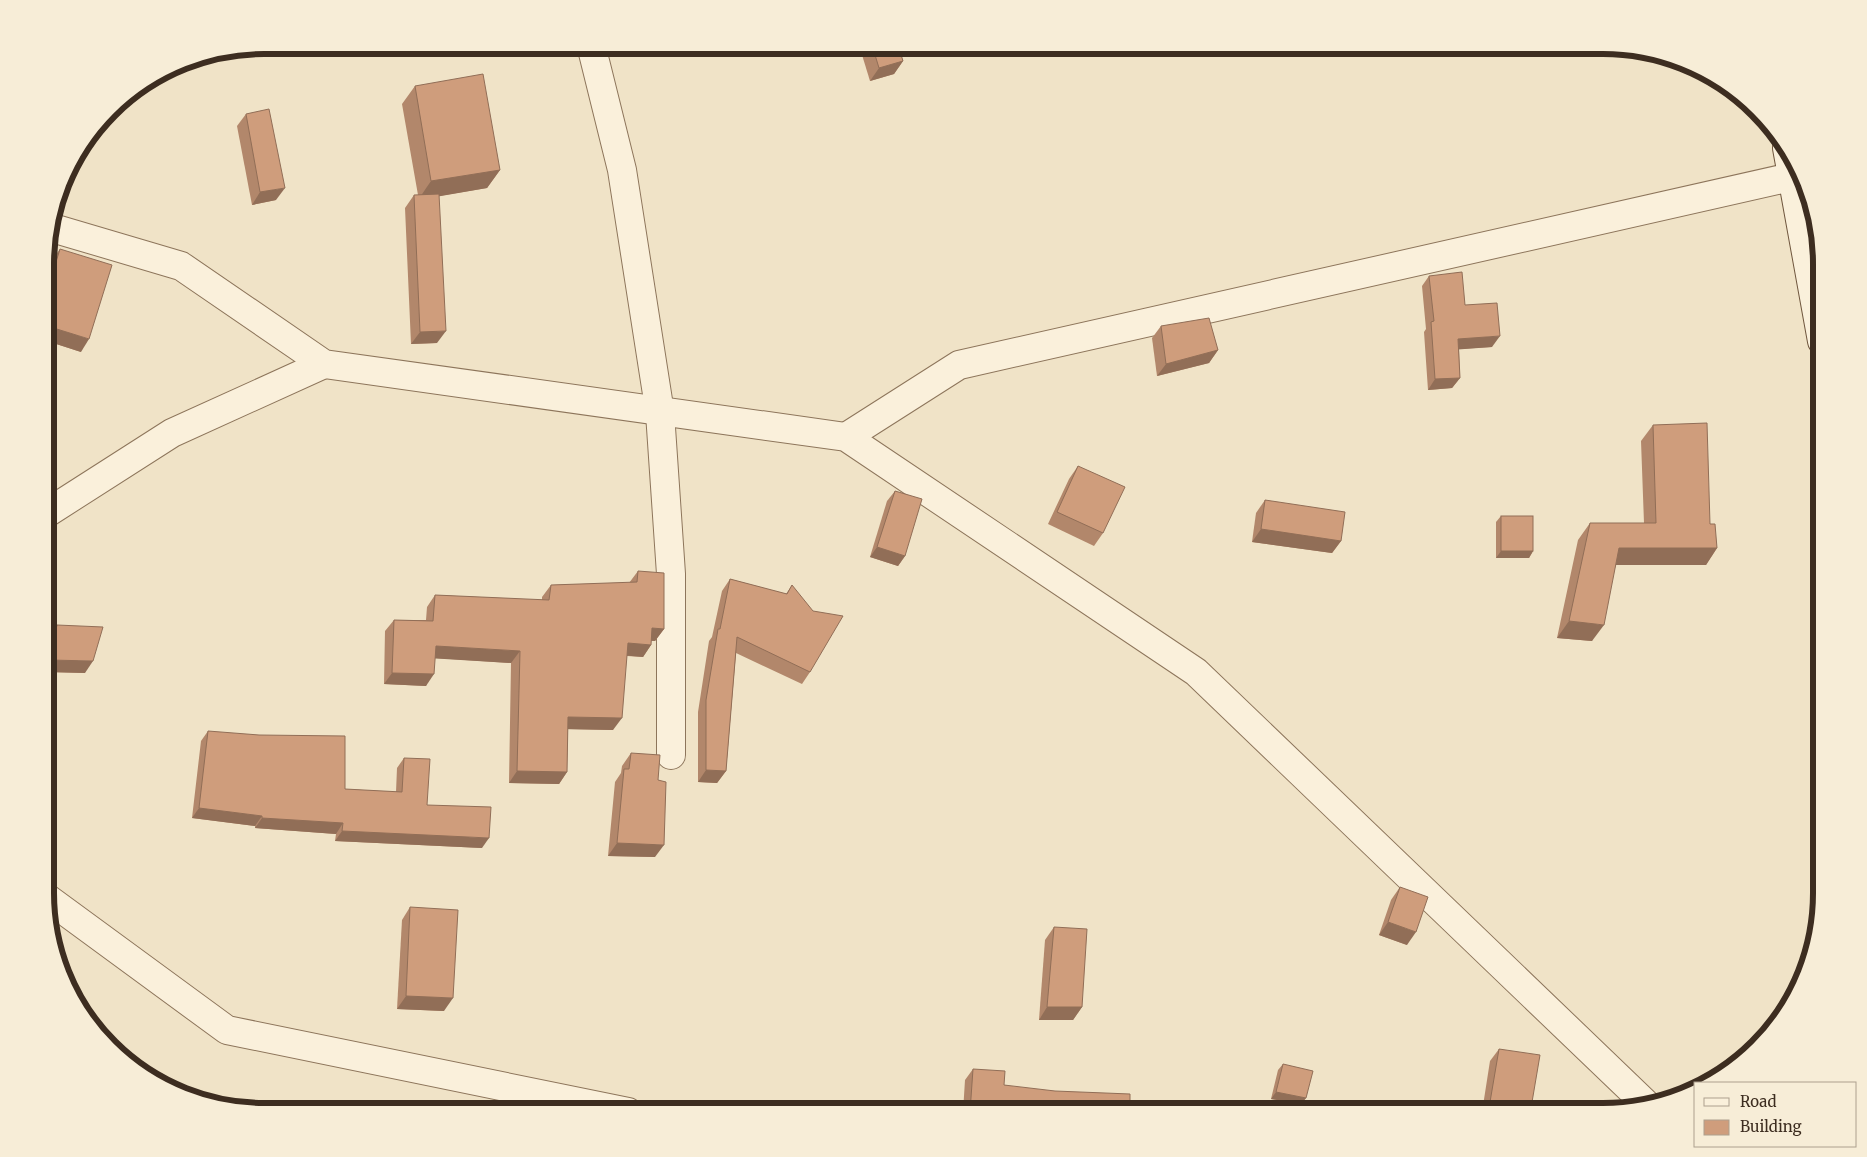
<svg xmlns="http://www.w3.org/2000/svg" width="1867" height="1157" viewBox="0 0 1867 1157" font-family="Merriweather,serif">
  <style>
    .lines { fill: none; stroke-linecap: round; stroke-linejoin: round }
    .street-casing { stroke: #8d755b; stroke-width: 30 }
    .secondary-casing { stroke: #6f563e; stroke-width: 30 }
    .street { stroke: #faf0db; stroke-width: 28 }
    .secondary { stroke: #faf0db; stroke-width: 28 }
    .wall { fill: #b2876b }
    .shaded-wall { fill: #916e57 }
    .building { fill: #cf9d7c; stroke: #916e57 }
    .rim { fill: none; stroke: #3d2d20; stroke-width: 6 }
  </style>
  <rect width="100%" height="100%" fill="#f0e3c7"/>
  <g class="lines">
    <defs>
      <g id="street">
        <polyline points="591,45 622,170 660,413 671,574 671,755"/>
        <polyline points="49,227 181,266 324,364 846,437 1196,672 1645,1103"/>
        <polyline points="846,437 959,365 1791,177"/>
        <polyline points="47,513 172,433 324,364"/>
        <polyline points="47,898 227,1030 628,1112"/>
      </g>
      <polyline id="secondary" points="1787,148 1822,341"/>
    </defs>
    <use href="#street" class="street-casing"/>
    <use href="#secondary" class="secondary-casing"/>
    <use href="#street" class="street"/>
    <use href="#secondary" class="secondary"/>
  </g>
  <g class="wall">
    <polygon points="859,45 898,45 903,61 894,74 870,81"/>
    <polygon points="415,86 500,170 487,188 439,196 437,343 411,344 405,208 414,195 418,195 402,104"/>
    <polygon points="246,114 276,200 252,205 237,126"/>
    <polygon points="60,249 81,352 47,341 47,275 51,261"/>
    <polygon points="1429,276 1465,305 1492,347 1459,349 1460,378 1452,388 1428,390 1424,332 1426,329 1422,286"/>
    <polygon points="1161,326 1218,350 1209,363 1157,376 1152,338"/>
    <polygon points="1653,425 1710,524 1717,548 1706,565 1616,565 1592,641 1557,638 1578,540 1590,523 1644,523 1641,441"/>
    <polygon points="1078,466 1103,533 1094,546 1048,524 1069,479"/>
    <polygon points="895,491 905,556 898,566 870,557 887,501"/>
    <polygon points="1265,500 1341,541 1332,553 1252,542 1256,513"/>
    <polygon points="1501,516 1533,551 1529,558 1496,558 1496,522"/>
    <polygon points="638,571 664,629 655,641 651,641 651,645 643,657 627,656 613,730 568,729 567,772 559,784 509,783 511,663 435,658 426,686 384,684 385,631 394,620 426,620 427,607 435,595 542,600 542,597 551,585 629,583"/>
    <polygon points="730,579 786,594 792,585 810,672 802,684 736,653 726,771 717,783 698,782 698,712 709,641 712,637 722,591"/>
    <polygon points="57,625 85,673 47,672 47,646 49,636"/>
    <polygon points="208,731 345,789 396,792 397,768 404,758 427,805 482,848 335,841 336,834 255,828 255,826 192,818 201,741"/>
    <polygon points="631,753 658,780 655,857 608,856 615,782 621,773 622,766"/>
    <polygon points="1400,887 1407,945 1379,935 1391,900"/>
    <polygon points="410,907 444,1011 397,1009 402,920"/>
    <polygon points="1054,927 1082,1007 1073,1020 1039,1020 1045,940"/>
    <polygon points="1499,1049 1531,1108 1529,1112 1482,1112 1490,1061"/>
    <polygon points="1283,1064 1306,1098 1301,1104 1299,1104 1299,1112 1268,1112 1275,1101 1285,1101 1271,1099 1278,1070"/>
    <polygon points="973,1069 1004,1085 1130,1112 963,1112 965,1080"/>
  </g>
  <g class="shaded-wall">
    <polygon points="903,61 894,74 870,81 879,68"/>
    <polygon points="500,170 487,188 418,200 431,181"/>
    <polygon points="285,188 276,200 252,205 260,192"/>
    <polygon points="47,326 89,339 81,352 47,341"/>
    <polygon points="446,331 437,343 411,344 420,332"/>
    <polygon points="1500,336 1492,347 1451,350 1458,339"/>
    <polygon points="1218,350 1209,363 1157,376 1166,364"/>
    <polygon points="1460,378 1452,388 1428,390 1435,379"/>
    <polygon points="1261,529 1341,541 1332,553 1252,542"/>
    <polygon points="877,547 905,556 898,566 870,557"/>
    <polygon points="1619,548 1717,548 1706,565 1608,565"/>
    <polygon points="1501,551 1533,551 1529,558 1496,558"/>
    <polygon points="1569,621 1604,625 1592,641 1557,638"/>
    <polygon points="652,628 664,629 655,641 644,640"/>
    <polygon points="628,643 651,645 643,657 620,655"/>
    <polygon points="436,646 520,651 511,663 428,658"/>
    <polygon points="49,660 93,661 85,673 47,672 47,663"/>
    <polygon points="392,673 434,674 426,686 384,684"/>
    <polygon points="568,717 622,718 613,730 560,729"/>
    <polygon points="706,770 726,771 717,783 698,782"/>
    <polygon points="517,771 567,772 559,784 509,783"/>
    <polygon points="199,808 262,816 255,826 192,818"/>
    <polygon points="262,818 343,823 336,834 255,828"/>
    <polygon points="342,831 489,838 482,848 335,841"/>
    <polygon points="617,843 664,845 655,857 608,856"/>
    <polygon points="1388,922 1416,932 1407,945 1379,935"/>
    <polygon points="406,996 453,998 444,1011 397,1009"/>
    <polygon points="1047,1007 1082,1007 1073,1020 1039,1020"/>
    <polygon points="1276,1092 1306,1098 1301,1104 1271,1099"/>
    <polygon points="1490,1102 1531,1108 1529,1112 1483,1112"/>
  </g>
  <g class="building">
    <polygon points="872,45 898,45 903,61 879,68"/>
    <polygon points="483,74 500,170 431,181 415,86"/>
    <polygon points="269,109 285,188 260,192 246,114"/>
    <polygon points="439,194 446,331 420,332 414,195"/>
    <polygon points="60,249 112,265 89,339 47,326 47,291"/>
    <polygon points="1462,272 1465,305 1497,303 1500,336 1458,339 1460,378 1435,379 1431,322 1434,321 1429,276"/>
    <polygon points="1209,318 1218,350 1166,364 1161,326"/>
    <polygon points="1707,423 1710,524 1715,524 1717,548 1619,548 1604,625 1569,621 1590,523 1656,523 1653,425"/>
    <polygon points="1078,466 1125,487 1103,533 1057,512"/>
    <polygon points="895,491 922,499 905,556 877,547"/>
    <polygon points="1265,500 1345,512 1341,541 1261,529"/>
    <rect x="1501" y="516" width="32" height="35"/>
    <polygon points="638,571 664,573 664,629 652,628 651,645 628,643 622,718 568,717 567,772 517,771 520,651 436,646 434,674 392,673 394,620 433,621 435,595 549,600 551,585 637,582"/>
    <polygon points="730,579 787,594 792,585 813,611 843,616 810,672 737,637 726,771 706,770 706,700 718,629 720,629"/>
    <polygon points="57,625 103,627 93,661 49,660"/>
    <polygon points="208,731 259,735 345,736 345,789 402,792 404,758 430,759 427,805 491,807 489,838 342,831 343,823 262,818 262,816 199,808"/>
    <polygon points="631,753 660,755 658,780 666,782 664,845 617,843 624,769 629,769"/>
    <polygon points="1400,887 1428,897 1416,932 1388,922"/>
    <polygon points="410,907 458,910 453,998 406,996"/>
    <polygon points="1054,927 1087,929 1082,1007 1047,1007"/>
    <polygon points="1499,1049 1540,1055 1531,1108 1490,1102"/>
    <polygon points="1283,1064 1313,1071 1306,1098 1276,1092"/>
    <polygon points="973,1069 1005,1071 1004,1085 1055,1091 1130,1094 1130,1112 970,1112"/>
    <polygon points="1275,1101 1299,1102 1299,1112 1275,1112"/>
  </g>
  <path d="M0 0H1867V1157H0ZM264 54H1603A210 210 0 0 1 1813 264V893A210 210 0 0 1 1603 1103H264A210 210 0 0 1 54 893V264A210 210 0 0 1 264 54Z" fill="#f7edd7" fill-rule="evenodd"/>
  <path class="rim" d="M264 54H1603A210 210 0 0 1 1813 264V893A210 210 0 0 1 1603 1103H264A210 210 0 0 1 54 893V264A210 210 0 0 1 264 54Z"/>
  <rect x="1694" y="1082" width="162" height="65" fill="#f7edd7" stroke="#ada08e"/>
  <rect x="1704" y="1098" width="25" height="8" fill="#faf0db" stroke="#ada08e"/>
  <text x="1740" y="1107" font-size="15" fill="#3d2d20">Road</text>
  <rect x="1704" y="1120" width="25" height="15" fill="#cf9d7c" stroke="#ada08e"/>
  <text x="1740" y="1132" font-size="15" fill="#3d2d20">Building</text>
</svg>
